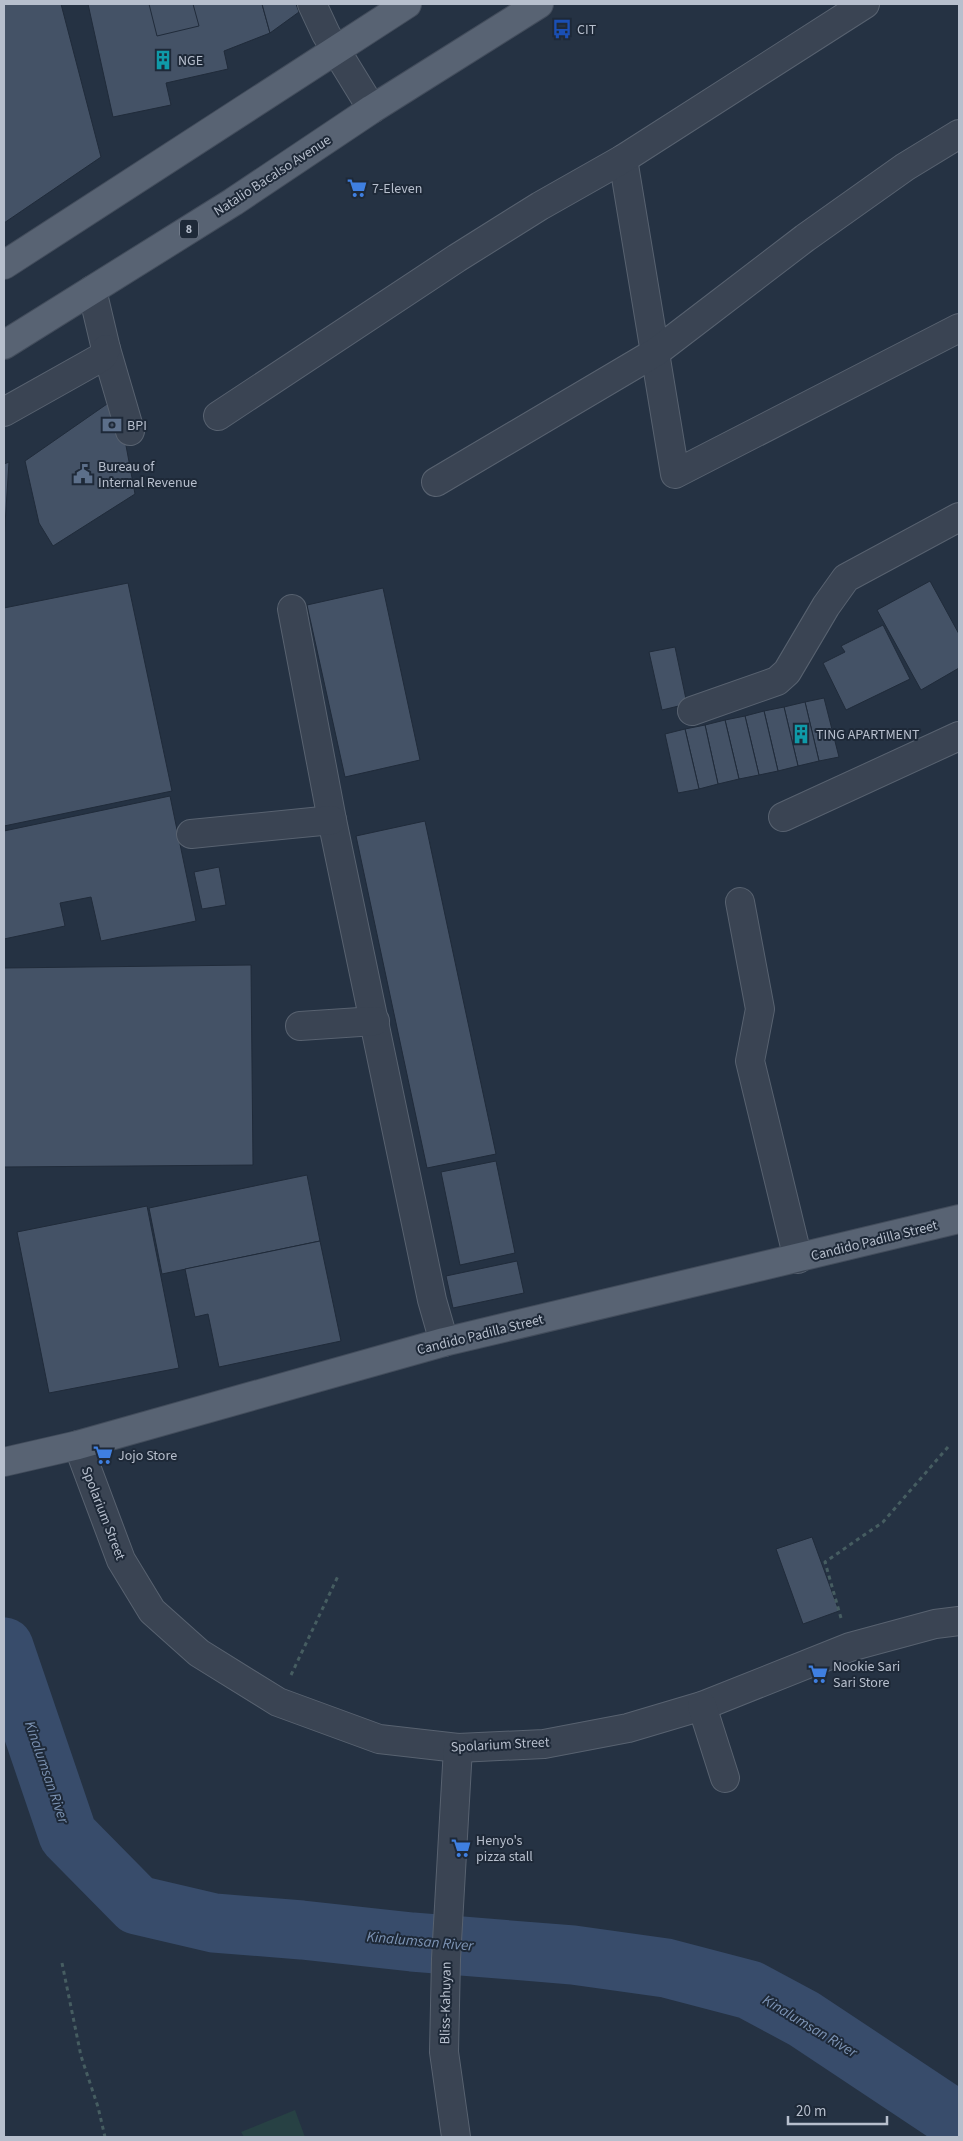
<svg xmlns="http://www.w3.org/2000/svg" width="963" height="2141" viewBox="0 0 963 2141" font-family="'Source Sans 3',sans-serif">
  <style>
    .green { fill: #274144 }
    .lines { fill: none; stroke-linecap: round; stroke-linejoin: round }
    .river { stroke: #384c6b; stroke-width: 59 }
    .building { fill: #445266; stroke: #202b3a }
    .minor-casing { stroke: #586270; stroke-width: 30 }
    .major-casing { stroke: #434d5c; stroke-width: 30 }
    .path { stroke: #465d61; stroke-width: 3; stroke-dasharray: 4 4; stroke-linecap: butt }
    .minor { stroke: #3a4453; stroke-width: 28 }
    .major { stroke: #586373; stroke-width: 28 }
    .labels { text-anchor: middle; stroke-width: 4; stroke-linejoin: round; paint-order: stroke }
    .shield { fill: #1e2938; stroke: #8992a0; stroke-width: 1 }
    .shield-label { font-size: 12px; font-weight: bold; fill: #b7bfcd }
    .poi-label { font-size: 14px; fill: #b7bfcd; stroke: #1e2938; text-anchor: start }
    .street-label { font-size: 14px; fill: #b7bfcd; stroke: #1e2938 }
    .water-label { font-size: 15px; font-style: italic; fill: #7d94b5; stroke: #1e2938 }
  </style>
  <rect width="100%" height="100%" fill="#253243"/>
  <polygon class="green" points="295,2110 305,2137 244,2137 241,2132"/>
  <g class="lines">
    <polyline class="river" points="4,1647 68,1835 137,1905 214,1923 302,1930 412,1942 573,1955 666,1968 750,1990 804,2019 959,2122"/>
  </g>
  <g class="building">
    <polygon points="4,4 61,4 101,157 4,223"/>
    <polygon points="88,4 262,4 270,33 224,51 228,69 166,83 171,105 113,117"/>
    <polygon points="149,4 193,4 199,26 157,36"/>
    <polygon points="262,4 296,4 299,12 270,33"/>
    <polygon points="117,397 135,494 53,546 39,523 25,461"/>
    <polygon points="9,462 4,540 4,464"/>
    <polygon points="930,581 959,634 959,668 921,690 877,610"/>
    <polygon points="128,583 172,791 4,826 4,608"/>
    <polygon points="383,588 420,760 345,777 307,605"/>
    <polygon points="883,625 910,679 846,710 823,663 845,652 841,646"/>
    <polygon points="675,647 687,704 662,710 649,652"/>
    <polygon points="824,698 839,757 819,761 805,702"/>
    <polygon points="805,702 819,761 798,766 784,707"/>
    <polygon points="784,707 798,766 778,771 764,711"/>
    <polygon points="764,711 778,771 759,775 745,716"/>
    <polygon points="745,716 759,775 739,779 725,720"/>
    <polygon points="725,720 739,779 718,784 705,725"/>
    <polygon points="705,725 718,784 699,789 685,729"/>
    <polygon points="685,729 699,789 678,793 665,734"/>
    <polygon points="170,796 196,921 101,941 91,897 60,903 65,926 4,939 4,831"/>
    <polygon points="425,821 496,1154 427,1168 356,836"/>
    <polygon points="219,867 226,905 202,909 194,872"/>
    <polygon points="251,965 253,1165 4,1167 4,968"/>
    <polygon points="496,1161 515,1253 460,1265 441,1172"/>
    <polygon points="307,1175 320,1241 162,1274 149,1208"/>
    <polygon points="147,1206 179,1368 49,1393 17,1232"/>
    <polygon points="320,1241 341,1341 219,1367 208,1314 195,1317 185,1269"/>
    <polygon points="517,1261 524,1293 453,1308 446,1276"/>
    <polygon points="812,1537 839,1611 803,1624 776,1549"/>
  </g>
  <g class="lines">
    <defs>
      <g id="minor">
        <polyline points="312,4 326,34 372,109"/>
        <polyline points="623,159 675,474 959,328"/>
        <polyline points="92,290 106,349 130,431"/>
        <polyline points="4,412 102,357 106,349"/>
        <polyline points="218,416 457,258 540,206 623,159 865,4"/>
        <polyline points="436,482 656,352 805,238 905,167 959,134"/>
        <polyline points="292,609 332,820 432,1300 444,1342"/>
        <polyline points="692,711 777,681 787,672 826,606 846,578 959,517"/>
        <polyline points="783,817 959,736"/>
        <polyline points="191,834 332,820"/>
        <polyline points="740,902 760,1009 750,1061 798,1259"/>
        <polyline points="300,1026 375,1021"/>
        <polyline points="78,1445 121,1560 152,1611 199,1653 278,1702 379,1739 458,1748 544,1744 628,1728 702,1706 850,1647 935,1624 959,1621"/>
        <polyline points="702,1706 725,1778"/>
        <polyline points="456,2137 444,2052 446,1959 458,1748"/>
      </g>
      <g id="major">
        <polyline points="4,265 407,4"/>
        <polyline points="4,345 233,202 372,109 539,4"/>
        <polyline points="4,1462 78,1445 444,1342 959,1219"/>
      </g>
    </defs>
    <use href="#minor" class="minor-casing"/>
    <use href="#major" class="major-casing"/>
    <g class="path">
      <polyline points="841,1618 825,1562 883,1522 948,1447"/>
      <polyline points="291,1675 339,1574"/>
      <polyline points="62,1963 81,2056 98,2107 105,2137"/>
    </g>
    <use href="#minor" class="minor"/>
    <use href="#major" class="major"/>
  </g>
  <defs>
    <symbol id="bus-bare" viewBox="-9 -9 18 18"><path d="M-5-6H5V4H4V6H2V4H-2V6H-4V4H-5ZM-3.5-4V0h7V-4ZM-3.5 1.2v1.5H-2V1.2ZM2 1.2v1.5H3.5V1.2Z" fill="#1a4fb4" stroke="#1e2938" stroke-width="2.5" paint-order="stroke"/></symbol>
    <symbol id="building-bare" viewBox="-9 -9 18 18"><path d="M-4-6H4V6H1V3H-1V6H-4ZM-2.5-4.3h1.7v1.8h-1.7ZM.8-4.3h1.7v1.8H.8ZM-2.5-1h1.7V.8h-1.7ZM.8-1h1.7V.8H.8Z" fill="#0f9aa8" stroke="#1e2938" stroke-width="2.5" paint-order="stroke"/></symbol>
    <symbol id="supermarket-bare" viewBox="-9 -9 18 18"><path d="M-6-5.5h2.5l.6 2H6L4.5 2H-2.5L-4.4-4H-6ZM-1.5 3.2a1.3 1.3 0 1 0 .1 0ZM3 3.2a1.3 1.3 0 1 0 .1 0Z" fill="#3f7fe0" stroke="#1e2938" stroke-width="2.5" paint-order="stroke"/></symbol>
    <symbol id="bank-bare" viewBox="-9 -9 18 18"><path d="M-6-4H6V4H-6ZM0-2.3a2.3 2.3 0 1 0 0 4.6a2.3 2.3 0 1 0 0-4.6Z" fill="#5c6f8a" stroke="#1e2938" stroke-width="2.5" paint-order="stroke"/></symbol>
    <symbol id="civic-bare" viewBox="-9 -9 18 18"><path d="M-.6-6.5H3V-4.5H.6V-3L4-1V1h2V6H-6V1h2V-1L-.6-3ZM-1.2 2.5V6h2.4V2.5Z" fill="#5c6f8a" stroke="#1e2938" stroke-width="2.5" paint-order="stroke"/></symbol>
  </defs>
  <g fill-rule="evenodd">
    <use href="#bus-bare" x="548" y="15" width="28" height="28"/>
    <use href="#building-bare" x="149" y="46" width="28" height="28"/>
    <use href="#supermarket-bare" x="343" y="174" width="28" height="28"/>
    <use href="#bank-bare" x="98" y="411" width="28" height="28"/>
    <use href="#civic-bare" x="69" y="460" width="28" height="28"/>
    <use href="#building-bare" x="787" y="720" width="28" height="28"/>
    <use href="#supermarket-bare" x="89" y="1441" width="28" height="28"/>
    <use href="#supermarket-bare" x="804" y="1660" width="28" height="28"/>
    <use href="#supermarket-bare" x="447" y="1834" width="28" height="28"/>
  </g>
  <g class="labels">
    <rect class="shield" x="180" y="219.5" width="18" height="19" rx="4"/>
    <g class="shield-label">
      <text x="189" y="233">8</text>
    </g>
    <g class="poi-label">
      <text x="577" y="34">CIT</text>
      <text x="178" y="65">NGE</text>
      <text x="372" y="193">7-Eleven</text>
      <text x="127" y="430">BPI</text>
      <text x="98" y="471">Bureau of<tspan x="98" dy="16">Internal Revenue</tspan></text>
      <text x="816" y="739">TING APARTMENT</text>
      <text x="118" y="1460">Jojo Store</text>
      <text x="833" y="1671">Nookie Sari<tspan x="833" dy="16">Sari Store</tspan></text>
      <text x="476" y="1845">Henyo's<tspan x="476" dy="16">pizza stall</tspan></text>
    </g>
    <g class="street-label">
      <text transform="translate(272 175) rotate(-33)" y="5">Natalio Bacalso Avenue</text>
      <text transform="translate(874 1240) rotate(-14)" y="5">Candido Padilla Street</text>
      <text transform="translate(480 1334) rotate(-14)" y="5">Candido Padilla Street</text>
      <text transform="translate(104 1513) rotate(69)" y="5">Spolarium Street</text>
      <text transform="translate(500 1744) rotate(-3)" y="5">Spolarium Street</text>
      <text transform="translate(445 2003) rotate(-89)" y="5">Bliss-Kahuyan</text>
    </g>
    <g class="water-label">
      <text transform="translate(47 1772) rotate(71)" y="5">Kinalumsan River</text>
      <text transform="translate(420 1941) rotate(5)" y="5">Kinalumsan River</text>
      <text transform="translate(810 2026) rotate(31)" y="5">Kinalumsan River</text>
    </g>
  </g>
  <rect width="963" height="2141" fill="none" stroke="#b7bfcd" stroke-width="10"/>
  <path d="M788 2116v8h99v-8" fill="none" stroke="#b7bfcd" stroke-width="2.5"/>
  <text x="796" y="2116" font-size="15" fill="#b7bfcd" stroke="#1e2938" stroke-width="4" paint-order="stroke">20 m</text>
</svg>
